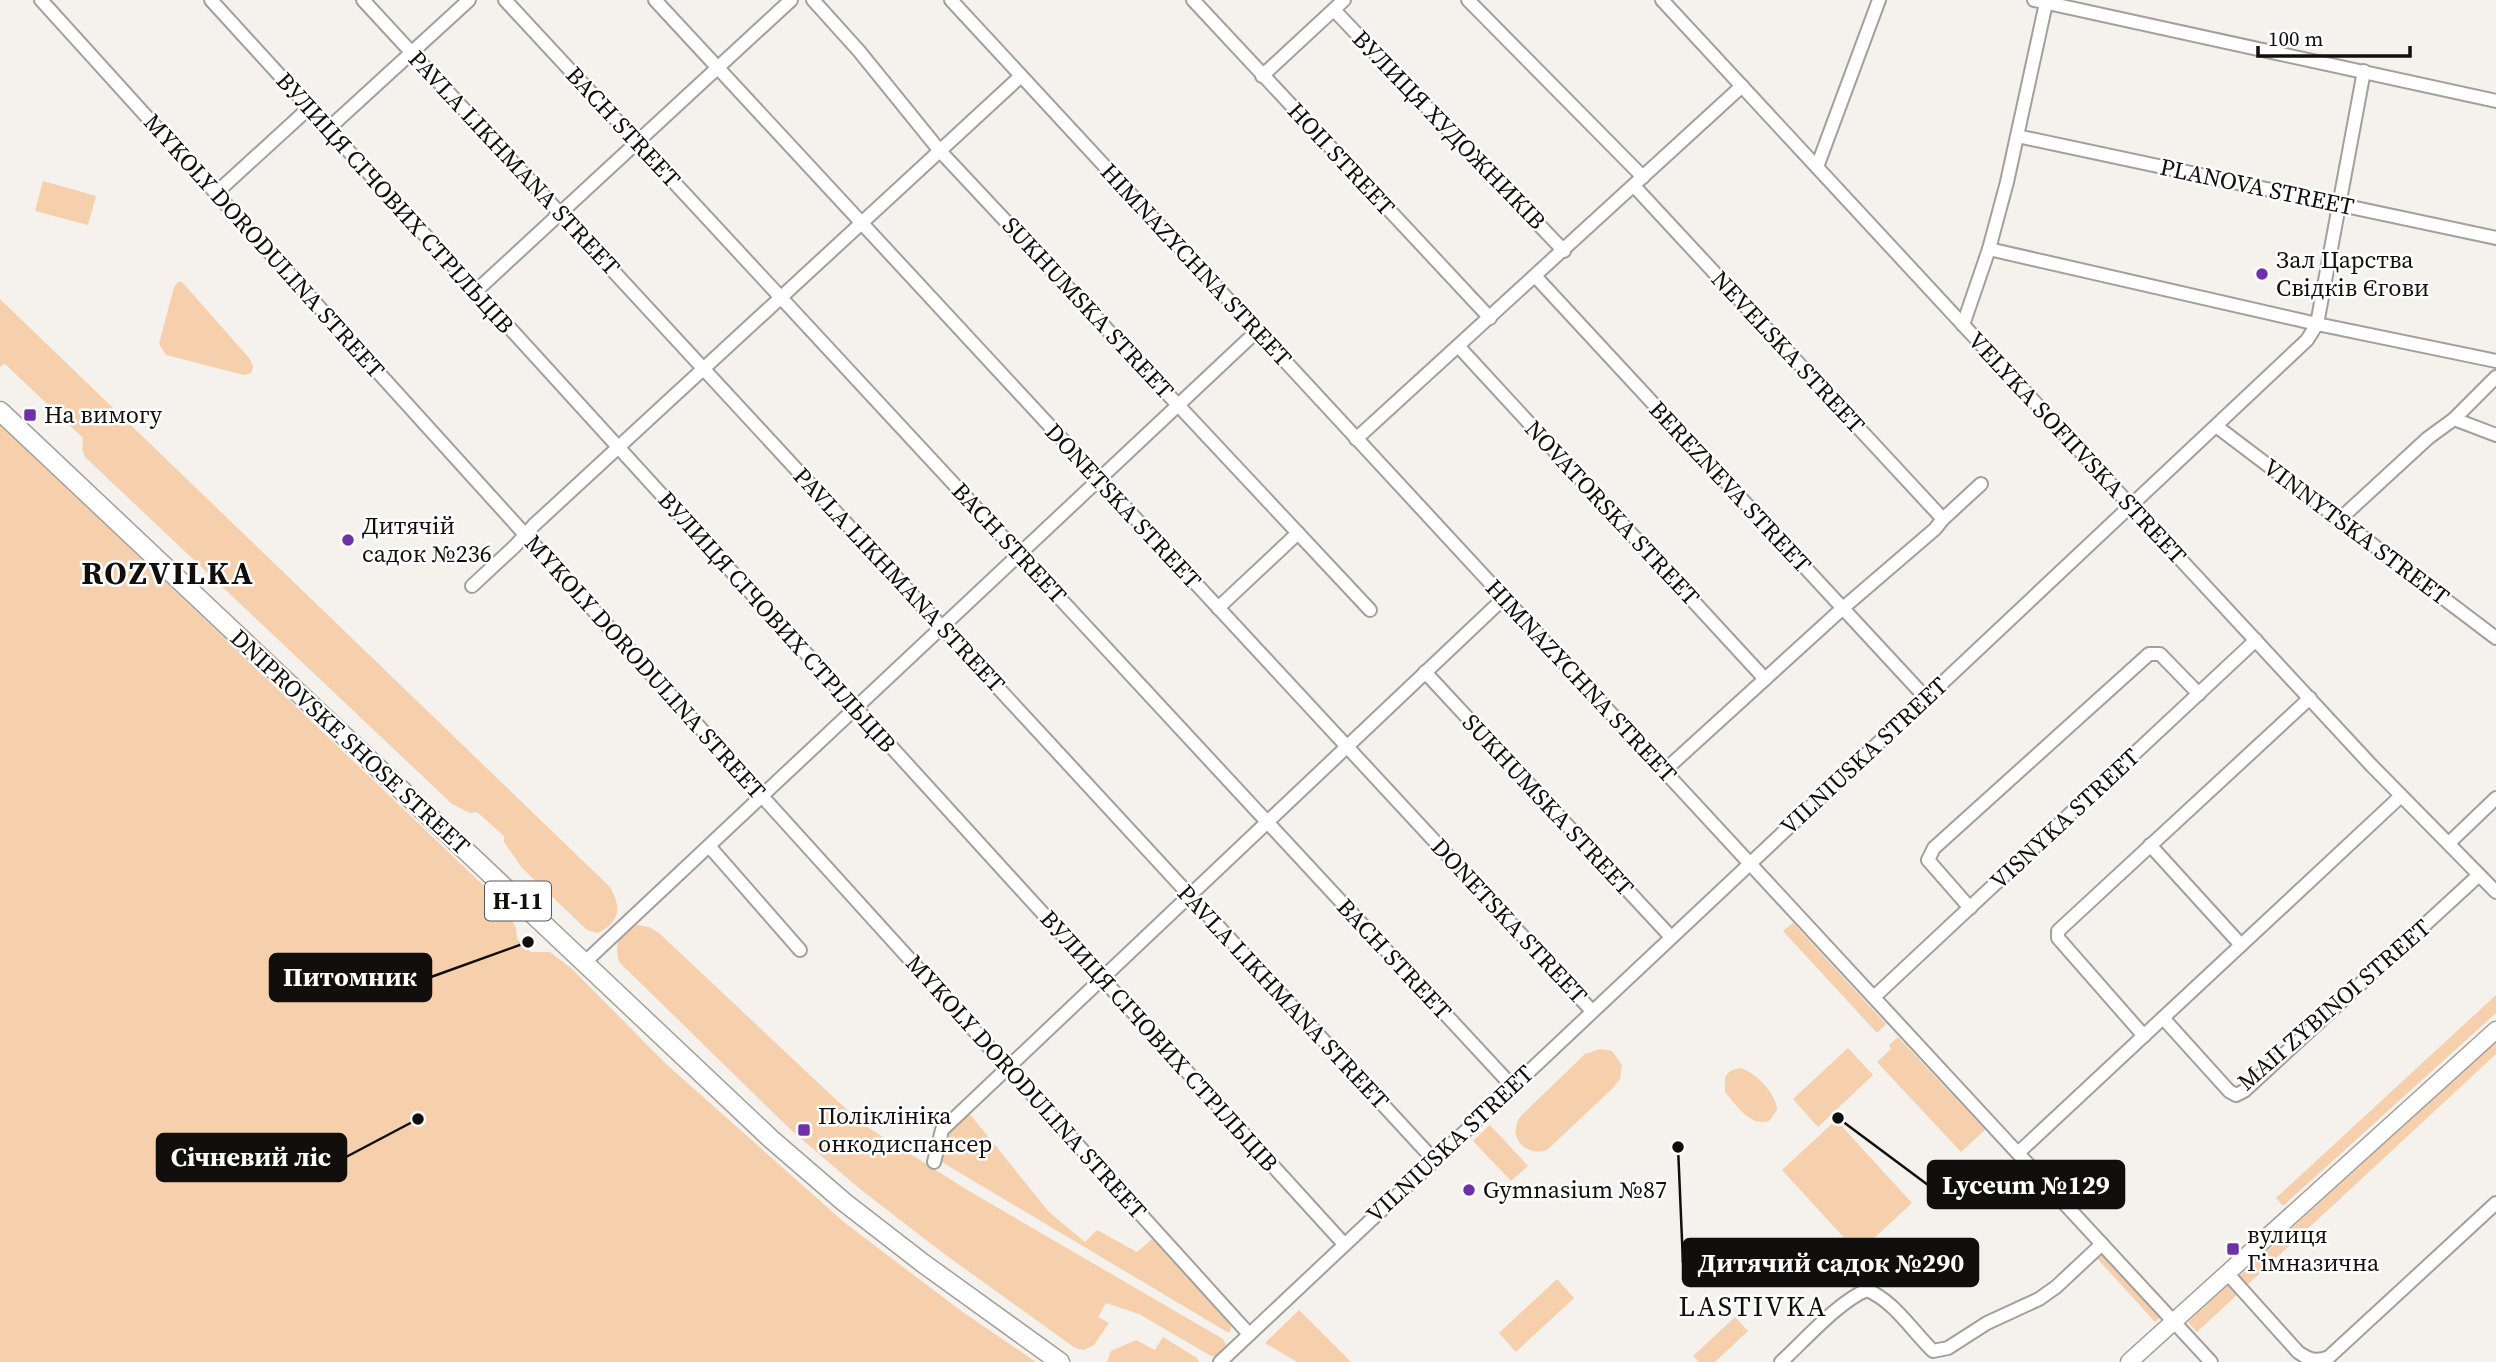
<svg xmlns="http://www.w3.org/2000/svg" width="2496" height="1362" viewBox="0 0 2496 1362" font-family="'Source Serif 4',serif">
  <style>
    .green { fill: #f6d0ad }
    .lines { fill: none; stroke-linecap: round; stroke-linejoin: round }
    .street-casing { stroke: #a39f9b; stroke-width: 16 }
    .secondary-casing { stroke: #a39f9b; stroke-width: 19 }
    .primary-casing { stroke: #a39f9b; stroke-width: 21 }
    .street { stroke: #fff; stroke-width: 12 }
    .secondary { stroke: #fff; stroke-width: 16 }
    .primary { stroke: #fff; stroke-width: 18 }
    .poi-dot { fill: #6e31a7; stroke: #fff; stroke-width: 2.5 }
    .labels { text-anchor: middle; stroke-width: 5; stroke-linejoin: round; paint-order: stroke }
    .shield { fill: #fff; stroke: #585756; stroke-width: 2 }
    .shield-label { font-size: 23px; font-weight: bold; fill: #110f0e }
    .street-label { font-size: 24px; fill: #110f0e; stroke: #fff }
    .poi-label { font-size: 24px; fill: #110f0e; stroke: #fff; text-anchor: start }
    .quarter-label { font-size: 28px; letter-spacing: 2px; fill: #110f0e; stroke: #fff }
    .district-label { font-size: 32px; font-weight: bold; letter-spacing: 2px; fill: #110f0e; stroke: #fff }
    .leader { fill: none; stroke: #110f0e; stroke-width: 2.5 }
    .callout-dot { fill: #110f0e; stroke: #fff; stroke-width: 2.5 }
    .callout { fill: #110f0e; stroke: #110f0e; stroke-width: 2.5 }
    .callout-label { font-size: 26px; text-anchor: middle; font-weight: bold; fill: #fff }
  </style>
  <rect width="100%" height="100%" fill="#f5f1ed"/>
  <g class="green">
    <polygon points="43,181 96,196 88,225 35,211"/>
    <polygon points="178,282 182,282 250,359 253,367 251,373 244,375 166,355 159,344 174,287"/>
    <path d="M0,299l610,588c12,21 10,35 -12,46l-11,-3 -65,-62 -18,-26v-6l-27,-24 -7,1 -18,-9 -367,-347 -3,-8 1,-11 -78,-74 -5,3z"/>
    <polygon points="0,424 504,905 516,928 517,939 531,952 550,952 572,969 665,1063 845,1223 960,1310 1036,1362 0,1362"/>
    <polygon points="1793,923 1886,1024 1877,1033 1783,931"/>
    <path d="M638,925l11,2 10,6 202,190 108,68 254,148 3,6 -7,11h-8l-72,-42 -33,-11 -8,14 11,6 -15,22 -10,5 -9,-2 -132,-95 -83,-64 -69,-59 -172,-168c-5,-19 0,-32 19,-37z"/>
    <polygon points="2496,995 2496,1013 2283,1206 2276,1198"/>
    <polygon points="1898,1037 1985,1130 1961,1152 1877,1062 1891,1049 1889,1045"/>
    <polygon points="2496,1041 2496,1054 2245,1287 2237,1278"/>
    <polygon points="1848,1048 1873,1075 1818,1127 1793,1099"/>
    <path d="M1600,1049l12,2 10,14 -2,14 -7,9 -66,62c-21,7 -40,-12 -27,-33l65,-63z"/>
    <path d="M1739,1068c15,2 38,26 38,42l-8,11c-19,6 -33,-16 -44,-29v-15l5,-6z"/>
    <polygon points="965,1108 1049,1212 1085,1242 1097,1230 1137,1252 1158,1234 1232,1316 1230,1332 1227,1332 935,1158 942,1130"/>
    <polygon points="1836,1120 1912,1203 1858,1253 1782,1170"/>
    <polygon points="1490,1125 1528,1166 1511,1181 1473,1141"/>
    <polygon points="2101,1250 2162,1316 2155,1322 2095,1256"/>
    <polygon points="1557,1279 1574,1298 1516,1352 1499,1333"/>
    <polygon points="2229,1284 2238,1294 2197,1332 2188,1322"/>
    <polygon points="1299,1310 1351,1362 1297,1362 1265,1343"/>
    <polygon points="1735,1317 1748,1331 1715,1362 1699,1362 1693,1356"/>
    <polygon points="1163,1337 1197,1358 1199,1362 1107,1362 1111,1351 1136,1340 1155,1350"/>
  </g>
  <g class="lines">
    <defs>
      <g id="street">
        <polyline points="41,0 1249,1334"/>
        <polyline points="211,0 1344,1244"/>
        <polyline points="363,0 1434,1160"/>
        <polyline points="505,0 1512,1086"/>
        <polyline points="655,0 1592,1011"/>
        <polyline points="813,0 859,51 940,151 1370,610"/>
        <polyline points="951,0 2211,1362"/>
        <polyline points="1193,0 1490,318"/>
        <polyline points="1468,0 1643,177"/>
        <polyline points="1662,0 2372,766 2496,892"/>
        <polyline points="2034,0 2496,101"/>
        <polyline points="1334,10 1564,251"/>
        <polyline points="1262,76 1344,0"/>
        <polyline points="328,129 469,0"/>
        <polyline points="2017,136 2496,238"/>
        <polyline points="1817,167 1879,0"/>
        <polyline points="1634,186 1943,519"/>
        <polyline points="216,193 309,108"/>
        <polyline points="1989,249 2317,324 2496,361"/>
        <polyline points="1535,276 1926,698"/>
        <polyline points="476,291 791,0"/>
        <polyline points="1963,325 1989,249 2007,182 2046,3"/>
        <polyline points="1459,347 1765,679"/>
        <polyline points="2454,419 2496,435"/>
        <polyline points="2216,426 2496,638"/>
        <polyline points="1356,439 1742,86"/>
        <polyline points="2340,519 2428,438 2454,419 2496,377"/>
        <polyline points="472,586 515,546 534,525 1021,76"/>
        <polyline points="1218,608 1298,533"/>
        <polyline points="1425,672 1671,937"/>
        <polyline points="1664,771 1843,608 1935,529 1943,519 1981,484"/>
        <polyline points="2449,843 2496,798"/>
        <polyline points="2150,845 2241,945"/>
        <polyline points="709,846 800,950"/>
        <polyline points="1970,908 1928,860 1934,848 2149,654 2160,654 2199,694"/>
        <polyline points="584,963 1257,331"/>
        <polyline points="1874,997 2256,640"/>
        <polyline points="2163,1018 2229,1091 2236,1095 2244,1091 2479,875"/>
        <polyline points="2144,1036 2058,938 2058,931 2310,698"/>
        <polyline points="2018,1153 2401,796"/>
        <polyline points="934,1162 942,1130 1504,598"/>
        <path d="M2227,1273l71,79c11,8 18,10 31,5l167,-154"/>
        <polyline points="1220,1362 2307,340 2317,324 2364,71"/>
        <path d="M1781,1362c23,-21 58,-61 86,-72 27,11 46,42 66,61l15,-3 39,-25 52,-24 17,-12 46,-43"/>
      </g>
      <polyline id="secondary" points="2129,1362 2496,1030"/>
      <polyline id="primary" points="0,411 771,1139 844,1202 924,1264 1060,1362"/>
    </defs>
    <use href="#street" class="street-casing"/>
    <use href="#secondary" class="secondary-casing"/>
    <use href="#primary" class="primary-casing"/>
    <use href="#street" class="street"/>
    <use href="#secondary" class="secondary"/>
    <use href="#primary" class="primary"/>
  </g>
  <g class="poi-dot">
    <circle cx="2262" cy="274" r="7"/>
    <rect x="23" y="408" width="14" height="14" rx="3.5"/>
    <circle cx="348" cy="540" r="7"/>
    <rect x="797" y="1123" width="14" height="14" rx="3.5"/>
    <circle cx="1469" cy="1190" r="7"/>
    <rect x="2226" y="1242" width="14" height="14" rx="3.5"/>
  </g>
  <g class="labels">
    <rect class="shield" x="485" y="881.5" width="66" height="39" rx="5"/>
    <g class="shield-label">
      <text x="518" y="909">Н-11</text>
    </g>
    <g class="street-label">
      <text transform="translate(623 127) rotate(47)" y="8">BACH STREET</text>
      <text transform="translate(1449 130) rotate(46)" y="8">ВУЛИЦЯ ХУДОЖНИКІВ</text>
      <text transform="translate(1341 159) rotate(47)" y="8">HOII STREET</text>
      <text transform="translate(514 163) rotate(47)" y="8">PAVLA LIKHMANA STREET</text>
      <text transform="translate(2257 187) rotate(12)" y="8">PLANOVA STREET</text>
      <text transform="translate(395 203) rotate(48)" y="8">ВУЛИЦЯ СІЧОВИХ СТРІЛЬЦІВ</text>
      <text transform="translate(264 246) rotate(48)" y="8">MYKOLY DORODULINA STREET</text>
      <text transform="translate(1196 265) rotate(47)" y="8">HIMNAZYCHNA STREET</text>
      <text transform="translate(1088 308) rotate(47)" y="8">SUKHUMSKA STREET</text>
      <text transform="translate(1788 352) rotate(47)" y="8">NEVELSKA STREET</text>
      <text transform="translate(2077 448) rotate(47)" y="8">VELYKA SOFIIVSKA STREET</text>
      <text transform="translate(1730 487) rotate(47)" y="8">BEREZNEVA STREET</text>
      <text transform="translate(1123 506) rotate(47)" y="8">DONETSKA STREET</text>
      <text transform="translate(1612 513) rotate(47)" y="8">NOVATORSKA STREET</text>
      <text transform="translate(2356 532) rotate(37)" y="8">VINNYTSKA STREET</text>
      <text transform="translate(1009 543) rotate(47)" y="8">BACH STREET</text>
      <text transform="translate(899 580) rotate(47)" y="8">PAVLA LIKHMANA STREET</text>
      <text transform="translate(777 622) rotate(48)" y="8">ВУЛИЦЯ СІЧОВИХ СТРІЛЬЦІВ</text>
      <text transform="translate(645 667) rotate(48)" y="8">MYKOLY DORODULINA STREET</text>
      <text transform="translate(1581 681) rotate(47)" y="8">HIMNAZYCHNA STREET</text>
      <text transform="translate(350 742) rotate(43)" y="8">DNIPROVSKE SHOSE STREET</text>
      <text transform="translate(1864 756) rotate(-43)" y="8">VILNIUSKA STREET</text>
      <text transform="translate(1548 805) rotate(47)" y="8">SUKHUMSKA STREET</text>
      <text transform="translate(2065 819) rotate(-43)" y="8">VISNYKA STREET</text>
      <text transform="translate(1509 921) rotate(47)" y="8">DONETSKA STREET</text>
      <text transform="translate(1394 959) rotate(47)" y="8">BACH STREET</text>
      <text transform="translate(1283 997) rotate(47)" y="8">PAVLA LIKHMANA STREET</text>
      <text transform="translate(2334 1005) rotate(-41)" y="8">MAII ZYBINOI STREET</text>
      <text transform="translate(1159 1041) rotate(48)" y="8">ВУЛИЦЯ СІЧОВИХ СТРІЛЬЦІВ</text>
      <text transform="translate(1026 1087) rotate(48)" y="8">MYKOLY DORODULINA STREET</text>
      <text transform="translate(1450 1144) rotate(-43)" y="8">VILNIUSKA STREET</text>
    </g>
    <g class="poi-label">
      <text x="2276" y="268">Зал Царства<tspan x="2276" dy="28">Свідків Єгови</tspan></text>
      <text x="44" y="423">На вимогу</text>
      <text x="362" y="534">Дитячій<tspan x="362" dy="28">садок №236</tspan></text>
      <text x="818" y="1124">Поліклініка<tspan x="818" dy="28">онкодиспансер</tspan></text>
      <text x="1483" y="1198">Gymnasium №87</text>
      <text x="2247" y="1243">вулиця<tspan x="2247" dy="28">Гімназична</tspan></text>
    </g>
    <g class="quarter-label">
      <text x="1753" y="1316">LASTIVKA</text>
    </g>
    <g class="district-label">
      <text x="168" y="584">ROZVILKA</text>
    </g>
  </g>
  <path class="leader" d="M528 942L431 977M418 1119L346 1157M1838 1118L1928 1185M1678 1147L1683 1263"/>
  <g class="callout-dot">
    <circle cx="528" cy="942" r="7"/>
    <circle cx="418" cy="1119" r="7"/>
    <circle cx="1838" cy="1118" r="7"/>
    <circle cx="1678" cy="1147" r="7"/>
  </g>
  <g class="callout">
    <rect x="270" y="954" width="161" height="47" rx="7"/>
    <rect x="157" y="1134" width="189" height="47" rx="7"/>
    <rect x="1928" y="1161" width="196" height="47" rx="7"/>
    <rect x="1683" y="1239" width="295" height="47" rx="7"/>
  </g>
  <g class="callout-label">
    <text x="350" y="986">Питомник</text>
    <text x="251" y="1166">Січневий ліс</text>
    <text x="2026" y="1194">Lyceum №129</text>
    <text x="1831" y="1272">Дитячий садок №290</text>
  </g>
  <path d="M2258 46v10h152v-10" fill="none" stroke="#110f0e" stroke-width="3.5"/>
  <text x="2268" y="46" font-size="21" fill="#110f0e" stroke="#ffffff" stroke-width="5" paint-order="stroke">100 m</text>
</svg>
